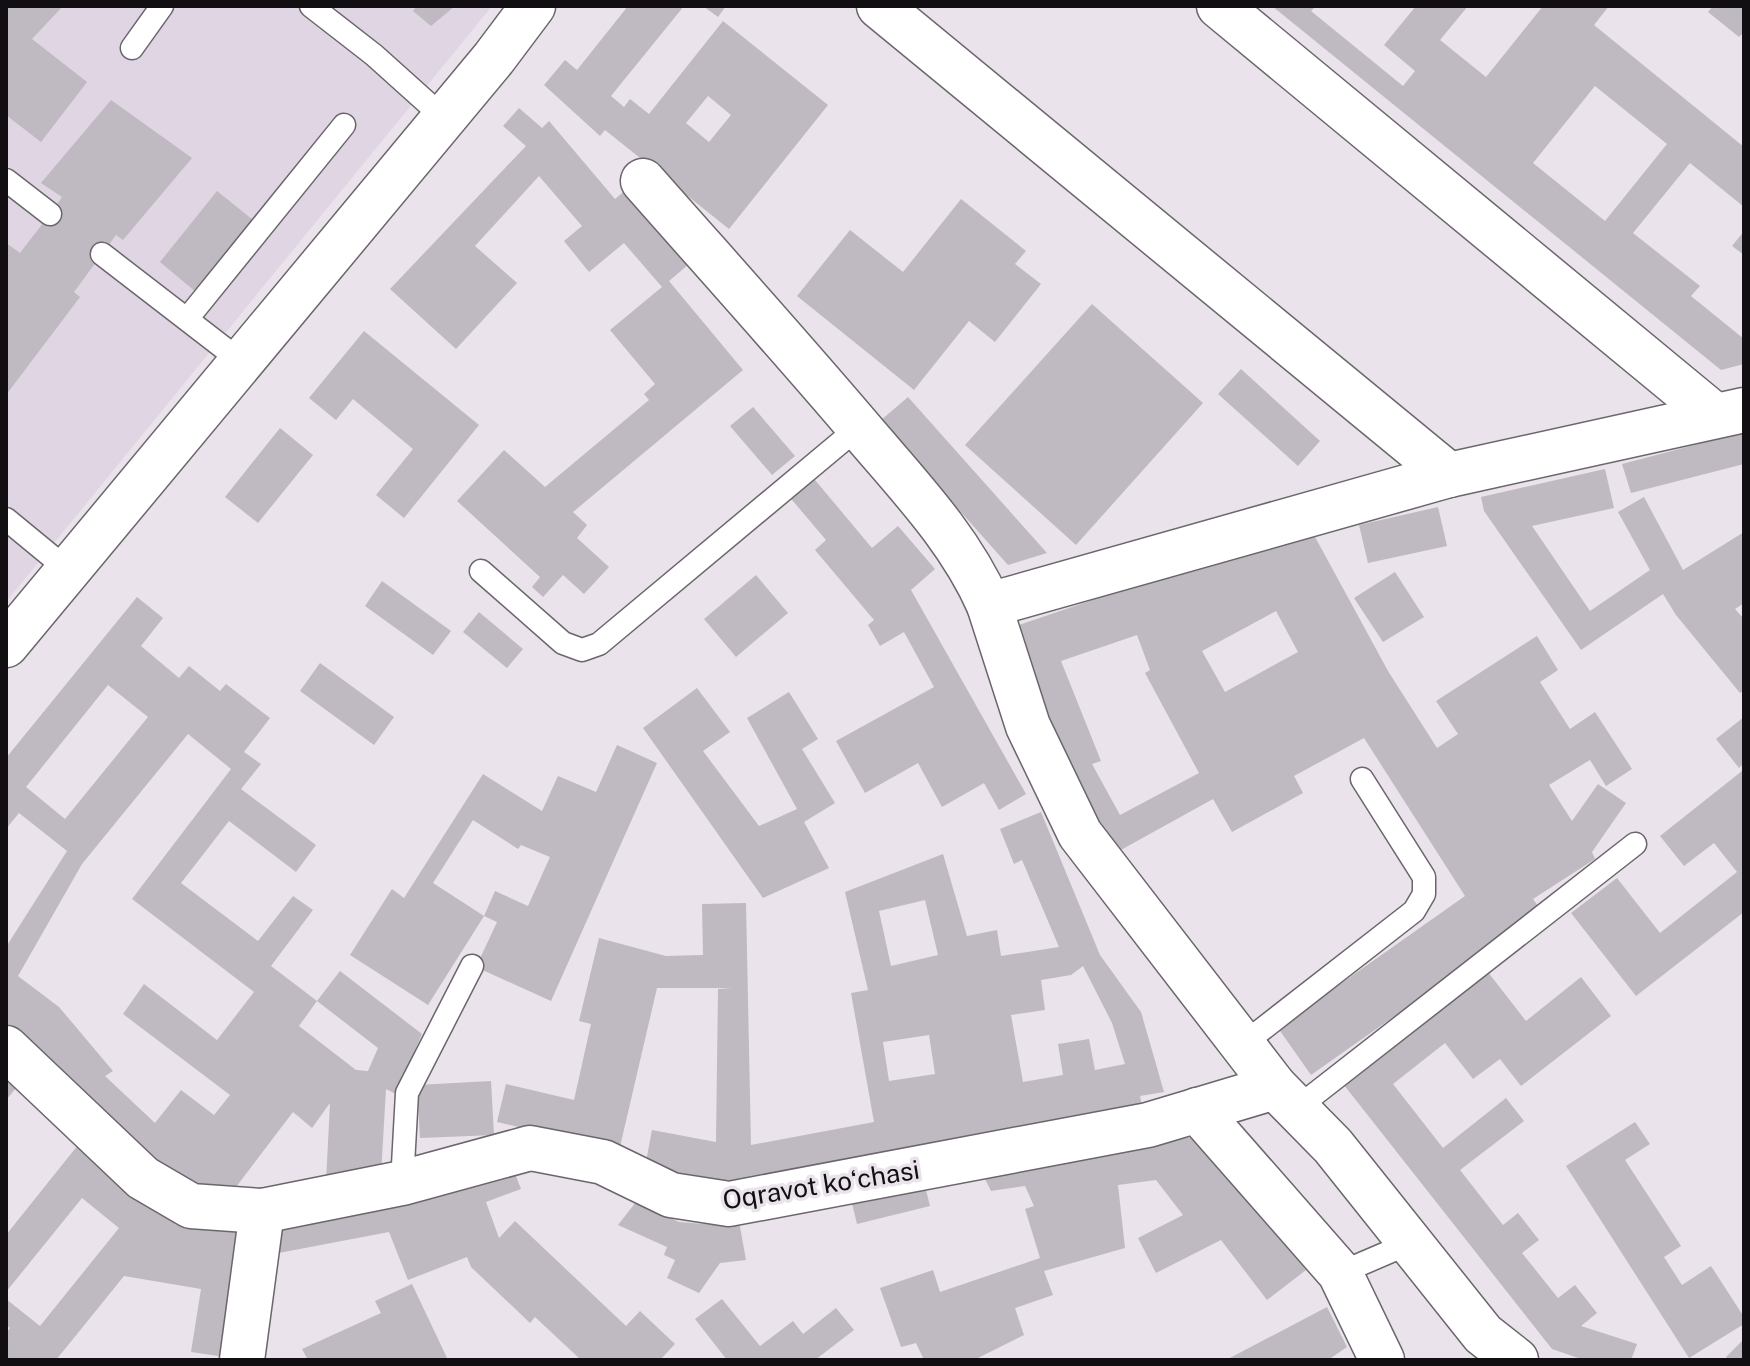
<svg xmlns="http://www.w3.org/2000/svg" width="1750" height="1366" viewBox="0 0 1750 1366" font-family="'Public Sans',sans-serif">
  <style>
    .built { fill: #e0d5e3 }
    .building { fill: #bfb9c1; fill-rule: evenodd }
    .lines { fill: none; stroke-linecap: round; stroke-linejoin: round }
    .lane-casing { stroke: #6b656c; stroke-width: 25 }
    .street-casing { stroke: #6b656c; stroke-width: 47 }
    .secondary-casing { stroke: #6b656c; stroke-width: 47 }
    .lane { stroke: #fff; stroke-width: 22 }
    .street { stroke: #fff; stroke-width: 44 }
    .secondary { stroke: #fff; stroke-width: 44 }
    .labels { text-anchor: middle; stroke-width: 7; stroke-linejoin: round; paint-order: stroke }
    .street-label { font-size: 26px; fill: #110f12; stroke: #eae3eb }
  </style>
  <rect width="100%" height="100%" fill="#eae3eb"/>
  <polygon class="built" points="6,6 492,6 6,602"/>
  <g class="building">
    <polygon points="6,6 63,6 32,39 87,82 41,142 6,115"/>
    <polygon points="417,6 455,6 431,26 413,11"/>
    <path d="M628,6h56l-73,90 13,11 6,-8 19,15 74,-93 105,84 -99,124 -124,-99 -5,6 -56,-51 21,-25 12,10zM708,96l23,19 -22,27 -23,-19z"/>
    <polygon points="703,6 726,6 718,17"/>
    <path d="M1272,6h44l-5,5 92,75 12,-15 -31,-26 32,-39h52l-28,34 46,37 57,-71h66l-15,19 150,122v60l-54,-44 -57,70 67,53 -9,10 53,43v25l-23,6zM1595,86l72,58 -62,77 -72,-58z"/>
    <polygon points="1713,6 1744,6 1744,32 1739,37 1708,12"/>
    <polygon points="111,100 192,158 123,240 116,235 74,292 80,297 6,395 6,243 20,253 50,214 62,197 41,183"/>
    <polygon points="519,108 542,128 549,121 615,199 626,190 689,264 669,281 743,370 573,512 587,525 577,538 609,567 584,594 563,575 543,597 532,587 540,577 457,501 504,450 545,487 649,400 644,394 655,384 610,330 662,287 624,243 589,272 564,241 582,226 539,176 475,246 517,283 456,349 390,289 526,146 503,126"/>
    <polygon points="217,191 253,220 196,292 160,262"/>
    <polygon points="961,199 1026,251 1015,264 1041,284 995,342 969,321 914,390 797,296 850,230 903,272"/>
    <polygon points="1744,231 1744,255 1732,246"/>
    <polygon points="1092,304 1203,403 1076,545 965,445"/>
    <polygon points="364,331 479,425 404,518 376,495 413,449 353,399 336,420 309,398"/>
    <polygon points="1241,369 1320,441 1298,466 1218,394"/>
    <polygon points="908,397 1047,553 1008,565 880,421"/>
    <polygon points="753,407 795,456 772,475 730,426"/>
    <polygon points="280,428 313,455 258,523 225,497"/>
    <polygon points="1744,432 1744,464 1631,493 1622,464"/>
    <polygon points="1605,469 1614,508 1532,526 1590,611 1650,570 1618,512 1644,497 1683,570 1744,532 1744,603 1735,609 1744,619 1744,690 1740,693 1676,615 1663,594 1581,650 1484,511 1481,497"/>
    <polygon points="810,474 872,548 898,526 935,569 911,590 1026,794 999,810 984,783 942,807 918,763 865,793 836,741 934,687 904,632 880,646 868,625 874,620 815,550 826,540 787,494"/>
    <polygon points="1438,507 1447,546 1368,563 1359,525"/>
    <path d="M1314,535l74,136 49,77 21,-14 -22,-33 101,-65 21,34 -18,12 30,47 25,-17 37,57 -26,17 -16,-26 -41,25 23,36 26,-37 28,19 -34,49 3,7 -62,40 9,13 -231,163 -33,-47 187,-132 -101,-158 -70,38 9,17 -71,39 -19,-33 -103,57 -103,-227 115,-39zM1276,611l22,41 -73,40 -23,-41zM1137,635l13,35 -5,3 54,100 -79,42 -28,-51 9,-3 -40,-100z"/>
    <polygon points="1395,572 1424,617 1383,642 1354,598"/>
    <polygon points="756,575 788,613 736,657 704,619"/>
    <polygon points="382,581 451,631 433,655 365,606"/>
    <path d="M137,597l26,21 -22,28 38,32 10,-12 31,25 6,-7 44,34 -26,34 17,12 -20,25 75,56 -20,27 -67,-51 -48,62 77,58 35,-45 20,14 -42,56 46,35 -18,25 57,44 12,1 10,-23 -61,-47 23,-30 82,63 -26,60 -10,-5 -5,86 -55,7 4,-79 -18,25 -19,-16 -60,79 -73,-7 -154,-157v-80l61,-96 -48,-38 -13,16v-71zM108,685l40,32 -83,102 -39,-32zM188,734l43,35 -99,130 122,93 -37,48 -73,-56 -21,30 107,81 -16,20 -33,-25 -26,33 -50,-47 8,-5 -54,-64 -41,-31 64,-112z"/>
    <polygon points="479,612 523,649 507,668 463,632"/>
    <polygon points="320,663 394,717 374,745 300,691"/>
    <polygon points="697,688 730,732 703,751 759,826 797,809 747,718 789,692 818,739 802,749 835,803 804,822 829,868 763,898 643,728"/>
    <polygon points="1744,717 1744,763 1739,768 1716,739"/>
    <path d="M617,745l40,18 -106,238 -75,-34 21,-45 -13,-6 -56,89 -78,-50 42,-66 12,9 79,-124 59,37 16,-35 38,16zM473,820l45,29 3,-4 29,12 -22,49 -33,-15 -11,25 -51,-33z"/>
    <polygon points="1742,771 1744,912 1636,996 1571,913 1617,878 1660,933 1737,872 1714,843 1684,866 1660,836"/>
    <path d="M1041,812l59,143 41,57 23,80 -24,4 2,10 -389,79 -108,-18 7,-37 64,12 2,-153 14,-1h-75l-38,163 -122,-29 9,-38 68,16 17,-76 -12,-3 20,-83 67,18 37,-1 -1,-51 44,-1 5,242 123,-23 -23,-129 17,-3 -23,-98 98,-38 24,82 30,-6 4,26 58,-9 -37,-87 -8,4 -14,-35zM925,900l13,55 -47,11 -12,-55zM1083,966l29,57 13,41 -30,6 -6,-31 -31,5 5,31 -40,7 -12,-67 34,-5 -4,-30 30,-5zM929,1035l6,39 -46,7 -6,-39z"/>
    <polygon points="1484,967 1526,1021 1581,977 1611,1016 1521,1086 1500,1059 1473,1079 1445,1043 1393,1084 1443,1148 1506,1098 1524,1121 1460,1170 1503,1225 1518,1213 1539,1240 1522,1253 1558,1298 1575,1285 1597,1313 1581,1326 1637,1344 1631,1360 1584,1360 1552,1349 1340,1080"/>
    <polygon points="6,1080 16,1088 6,1100"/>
    <polygon points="491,1081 494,1135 420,1138 417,1085"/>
    <polygon points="1635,1122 1650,1144 1625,1160 1681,1246 1664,1257 1682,1285 1711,1266 1744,1317 1744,1324 1689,1358 1566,1166"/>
    <polygon points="1203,1136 1306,1270 1267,1300 1221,1240 1156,1273 1138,1238 1183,1215 1156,1180 1118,1185 1125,1248 1044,1271 1053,1295 1015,1308 1024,1335 974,1360 924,1360 916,1343 901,1347 880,1288 933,1270 940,1292 1040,1258 1025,1209 1034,1206 1025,1186 991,1191 978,1165"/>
    <polygon points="82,1140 245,1230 225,1357 191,1352 201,1289 124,1276 56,1360 6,1360 6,1333 10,1328 6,1325 6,1299 40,1326 119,1228 82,1198 6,1292 6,1235"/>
    <polygon points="511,1163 521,1189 486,1202 499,1238 515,1221 626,1326 640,1311 675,1344 660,1360 581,1360 535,1317 530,1323 471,1267 467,1257 408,1280 389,1232 263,1256 268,1227"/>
    <polygon points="923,1178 930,1206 857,1224 850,1195"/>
    <polygon points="636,1202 679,1222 717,1225 739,1221 746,1260 720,1263 699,1293 667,1278 675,1260 664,1255 667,1247 618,1225"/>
    <polygon points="412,1284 448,1360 308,1360 302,1349 381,1313 375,1301"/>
    <polygon points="722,1299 760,1346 793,1321 803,1334 836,1308 854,1330 815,1360 727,1360 695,1319"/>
    <polygon points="1327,1307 1347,1347 1328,1360 1226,1360"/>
    <polygon points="1744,1339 1744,1360 1729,1360 1726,1357"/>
  </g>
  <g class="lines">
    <defs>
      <g id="lane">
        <polyline points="311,6 374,55 443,117"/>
        <polyline points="132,48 162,6"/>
        <polyline points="6,180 50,214"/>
        <polyline points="102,254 242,362"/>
        <polyline points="187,319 344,125"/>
        <polyline points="6,519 68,570"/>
        <polyline points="481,571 563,643 582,650 599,644 859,427"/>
        <polyline points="1242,1045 1414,911 1424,894 1424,877 1362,779"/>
        <polyline points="1297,1108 1635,844"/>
        <polyline points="402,1183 407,1093 472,966"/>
        <polyline points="1340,1273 1410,1243"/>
      </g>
      <g id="street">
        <polyline points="879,6 1449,475"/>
        <polyline points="1219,6 1713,414"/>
        <path d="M643,181c74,84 149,167 221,252 46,54 96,106 125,172l460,-130 295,-65"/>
        <polyline points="1197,1110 1340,1273 1382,1360"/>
        <polyline points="242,1360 262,1211"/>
      </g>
      <g id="secondary">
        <polyline points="989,605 1028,726 1080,834 1275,1087 1333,1146 1483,1334 1516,1360"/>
        <polyline points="6,645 494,58 533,6"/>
        <polyline points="6,1048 143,1178 191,1206 262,1211 402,1183 530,1148 603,1162 671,1195 729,1204 1148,1125 1275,1087"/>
      </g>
    </defs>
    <use href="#lane" class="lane-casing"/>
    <use href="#street" class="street-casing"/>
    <use href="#secondary" class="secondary-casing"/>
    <use href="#lane" class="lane"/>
    <use href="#street" class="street"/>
    <use href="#secondary" class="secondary"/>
  </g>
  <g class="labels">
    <g class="street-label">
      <text transform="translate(821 1185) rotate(-9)" y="9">Oqravot koʻchasi</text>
    </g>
  </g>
  <rect width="1750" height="1366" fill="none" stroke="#110f12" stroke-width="16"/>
</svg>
